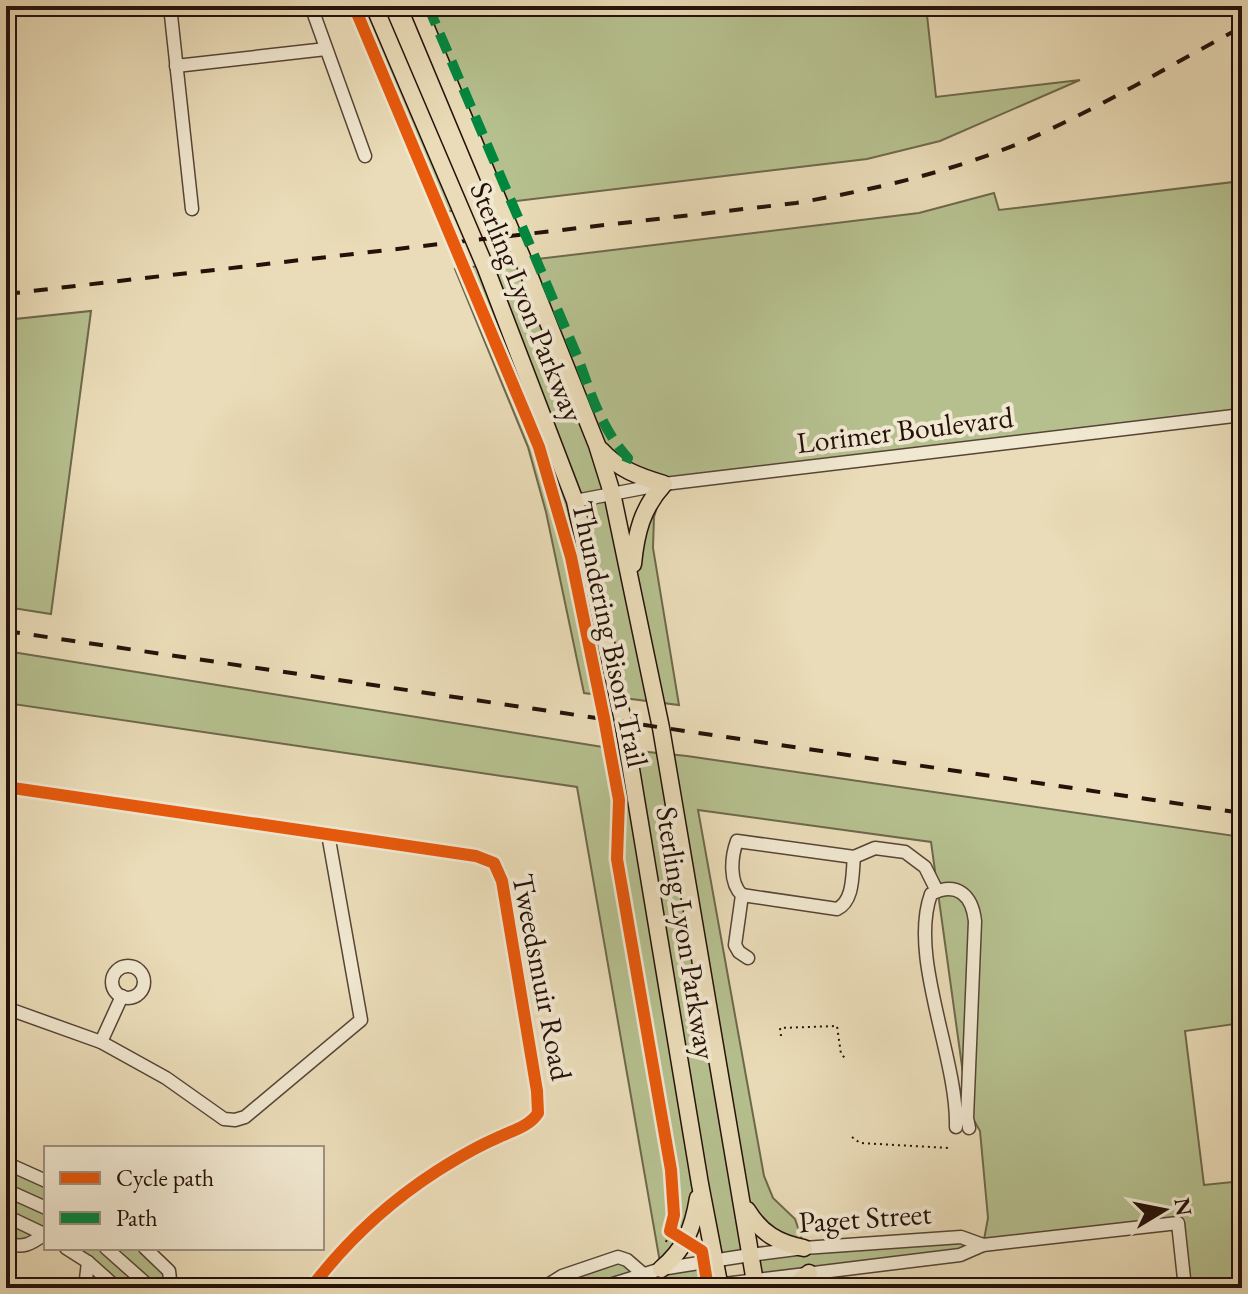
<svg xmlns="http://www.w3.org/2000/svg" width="1248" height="1294" viewBox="0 0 1248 1294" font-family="'EB Garamond',serif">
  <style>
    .green { fill: #b6c08f; stroke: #6e684c; stroke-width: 2; fill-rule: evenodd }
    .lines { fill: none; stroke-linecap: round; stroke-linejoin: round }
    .minor-casing { stroke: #564436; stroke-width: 15 }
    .major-casing { stroke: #25110a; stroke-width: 19 }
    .path { stroke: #25110a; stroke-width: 2; stroke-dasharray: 2 4; stroke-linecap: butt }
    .minor { stroke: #f1e8d1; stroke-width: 12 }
    .major { stroke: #eadcb8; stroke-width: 16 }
    .rail { stroke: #25110a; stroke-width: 4; stroke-dasharray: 14 14; stroke-linecap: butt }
    .quiet { stroke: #00873e; stroke-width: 10; stroke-dasharray: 20 10; stroke-linecap: butt }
    .cycleway-casing { stroke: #f1e8d1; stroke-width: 17 }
    .cycleway { stroke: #e8590c; stroke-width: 12 }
    .labels { text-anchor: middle; stroke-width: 8; stroke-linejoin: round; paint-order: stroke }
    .street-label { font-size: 30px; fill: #25110a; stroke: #f1e8d1 }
  </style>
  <rect width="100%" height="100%" fill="#eadcb8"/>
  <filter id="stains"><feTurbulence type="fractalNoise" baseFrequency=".0025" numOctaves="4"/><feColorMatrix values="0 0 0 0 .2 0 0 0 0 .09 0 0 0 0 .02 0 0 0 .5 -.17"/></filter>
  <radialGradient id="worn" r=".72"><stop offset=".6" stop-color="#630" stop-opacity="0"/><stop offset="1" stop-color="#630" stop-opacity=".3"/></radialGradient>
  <g class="green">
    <polygon points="347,6 374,6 460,210 436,213"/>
    <polygon points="417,6 926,6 936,97 1080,80 940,141 867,159 499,203"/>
    <path d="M1242,181v234l-578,69 -10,33 -1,31 26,157 -95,-12 -38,-181 -18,-65 -73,-178 464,-56 75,-20 5,17zM599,447l64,37 -28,63 -4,31z"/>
    <polygon points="91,311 51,614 6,607 6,320"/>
    <path d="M6,651l603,97 78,8 555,81v186l-57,8 19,154 38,-4v107h-57l-7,-65 -368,50 -3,15h-15l16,-14 -53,6 1,8h-213l75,-31 24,16 19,-5 -84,-481 -571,-84zM698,810l233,32 34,246 6,27 9,16 8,87 -5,27 -22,-8 -156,11 -10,-29 -22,-21 -9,-22zM700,1187l14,73 -51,7 11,-9zM743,1205l38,38 -30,12zM750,1255l4,25 -35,3 -5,-22z"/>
    <polygon points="6,1163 46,1181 46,1235 31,1244 6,1243"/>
    <polygon points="66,1248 145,1248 163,1264 171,1288 85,1288 88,1262"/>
  </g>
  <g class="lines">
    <defs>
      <g id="minor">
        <polyline points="170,6 192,209"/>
        <polyline points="311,6 365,156"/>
        <polyline points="176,66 326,49"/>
        <polyline points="575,501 664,484 1242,415"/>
        <path d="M6,787l470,69 18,7 8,18 35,210 1,22c-9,14 -27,18 -41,25 -21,9 -41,21 -60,33 -48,31 -92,72 -126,117"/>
        <path d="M742,895l95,14c17,-8 15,-34 17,-52"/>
        <path d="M748,958l-9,-6 -4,-7 7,-50c-13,-12 -11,-38 -5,-54l117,16 21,-9 30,4 20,15 12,24"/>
        <circle cx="128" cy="982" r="16"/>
        <polyline points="6,1008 101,1042 166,1078 224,1119 235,1120 245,1117 361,1020 328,834"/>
        <polyline points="101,1042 122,996"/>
        <path d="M956,1127c2,-69 -48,-170 -25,-233 26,-13 41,1 44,27l-8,197 2,10"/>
        <polyline points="6,1163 46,1181"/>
        <polyline points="6,1190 46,1208"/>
        <polyline points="6,1216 46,1235"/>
        <path d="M6,1243c17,6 25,1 39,-9"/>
        <polyline points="66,1248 88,1262 117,1288"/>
        <polyline points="106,1248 151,1288"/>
        <polyline points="145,1248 169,1271 171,1288"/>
        <polyline points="85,1288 88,1262"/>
        <polyline points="543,1288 562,1276 618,1257 627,1260 642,1273"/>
        <polyline points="600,1288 661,1269 750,1255 804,1248 961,1237 983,1245"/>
        <polyline points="692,1288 960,1255 983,1245 1178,1223 1185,1288"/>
      </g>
      <g id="major">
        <polyline points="374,6 485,266 575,501 623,721 700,1184 720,1288"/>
        <polyline points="417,6 524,262 597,445 612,493 661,728 756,1288"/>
        <path d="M601,450c17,19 39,27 63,34 -22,24 -28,49 -31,80"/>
        <path d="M747,1210c14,23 31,33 57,38"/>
        <path d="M661,1269c24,-20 32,-41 37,-71"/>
        <polyline points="792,1288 809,1273"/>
      </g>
    </defs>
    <use href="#minor" class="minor-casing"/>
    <use href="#major" class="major-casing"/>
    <g class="path">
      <polyline points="781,1036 780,1028 837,1026 841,1054 845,1058"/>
      <polyline points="852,1137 860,1143 949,1148"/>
      <polyline points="666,1242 670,1231"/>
    </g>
    <use href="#minor" class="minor"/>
    <use href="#major" class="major"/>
    <g class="rail">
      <path d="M6,294l790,-91c76,-13 151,-30 224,-60 76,-33 149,-77 222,-116"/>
      <polyline points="6,631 1242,813"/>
    </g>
    <path class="quiet" d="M428,6l150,352c13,36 23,70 50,100l-4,10"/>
    <defs>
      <g id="cycleway">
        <polyline points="354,6 527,418 539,447 571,557 604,718 619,800 617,859 671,1170 674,1215 670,1231 702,1251 708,1288"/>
        <path d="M6,787l470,69 18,7 8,18 35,210 1,22c-9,14 -27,18 -41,25 -21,9 -41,21 -60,33 -48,31 -92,72 -126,117"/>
      </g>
    </defs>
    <use href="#cycleway" class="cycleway-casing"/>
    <use href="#cycleway" class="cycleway"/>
  </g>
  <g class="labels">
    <g class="street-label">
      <text transform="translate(527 302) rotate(68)" y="10">Sterling Lyon Parkway</text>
      <text transform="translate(905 430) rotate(-7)" y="10">Lorimer Boulevard</text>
      <text transform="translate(610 634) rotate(78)" y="10">Thundering Bison Trail</text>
      <text transform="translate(686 933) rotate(81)" y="10">Sterling Lyon Parkway</text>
      <text transform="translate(542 977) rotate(79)" y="10">Tweedsmuir Road</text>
      <text transform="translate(865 1218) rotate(-4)" y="10">Paget Street</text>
    </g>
  </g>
  <rect width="1248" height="1294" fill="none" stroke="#eadcb8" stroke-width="32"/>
  <rect x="8" y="8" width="1232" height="1278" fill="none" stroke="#25110a" stroke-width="4"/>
  <rect x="16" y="16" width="1216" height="1262" fill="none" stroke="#25110a" stroke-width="2"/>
  <rect x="44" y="1146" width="280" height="104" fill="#f1e8d1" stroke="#9f9281" stroke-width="2"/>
  <rect x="60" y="1172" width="40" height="12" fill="#e8590c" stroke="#9f9281" stroke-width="2"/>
  <text x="116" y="1186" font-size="24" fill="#25110a">Cycle path</text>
  <rect x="60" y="1212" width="40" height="12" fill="#00873e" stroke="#9f9281" stroke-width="2"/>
  <text x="116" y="1226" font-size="24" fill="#25110a">Path</text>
  <g transform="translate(1164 1210) rotate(80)" stroke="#f1e8d1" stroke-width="6" paint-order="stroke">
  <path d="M0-6L14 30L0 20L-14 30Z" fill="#25110a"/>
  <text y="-12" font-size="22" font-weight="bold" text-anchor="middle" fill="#25110a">N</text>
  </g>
  <rect width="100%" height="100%" filter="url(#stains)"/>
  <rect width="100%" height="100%" fill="url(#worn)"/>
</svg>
